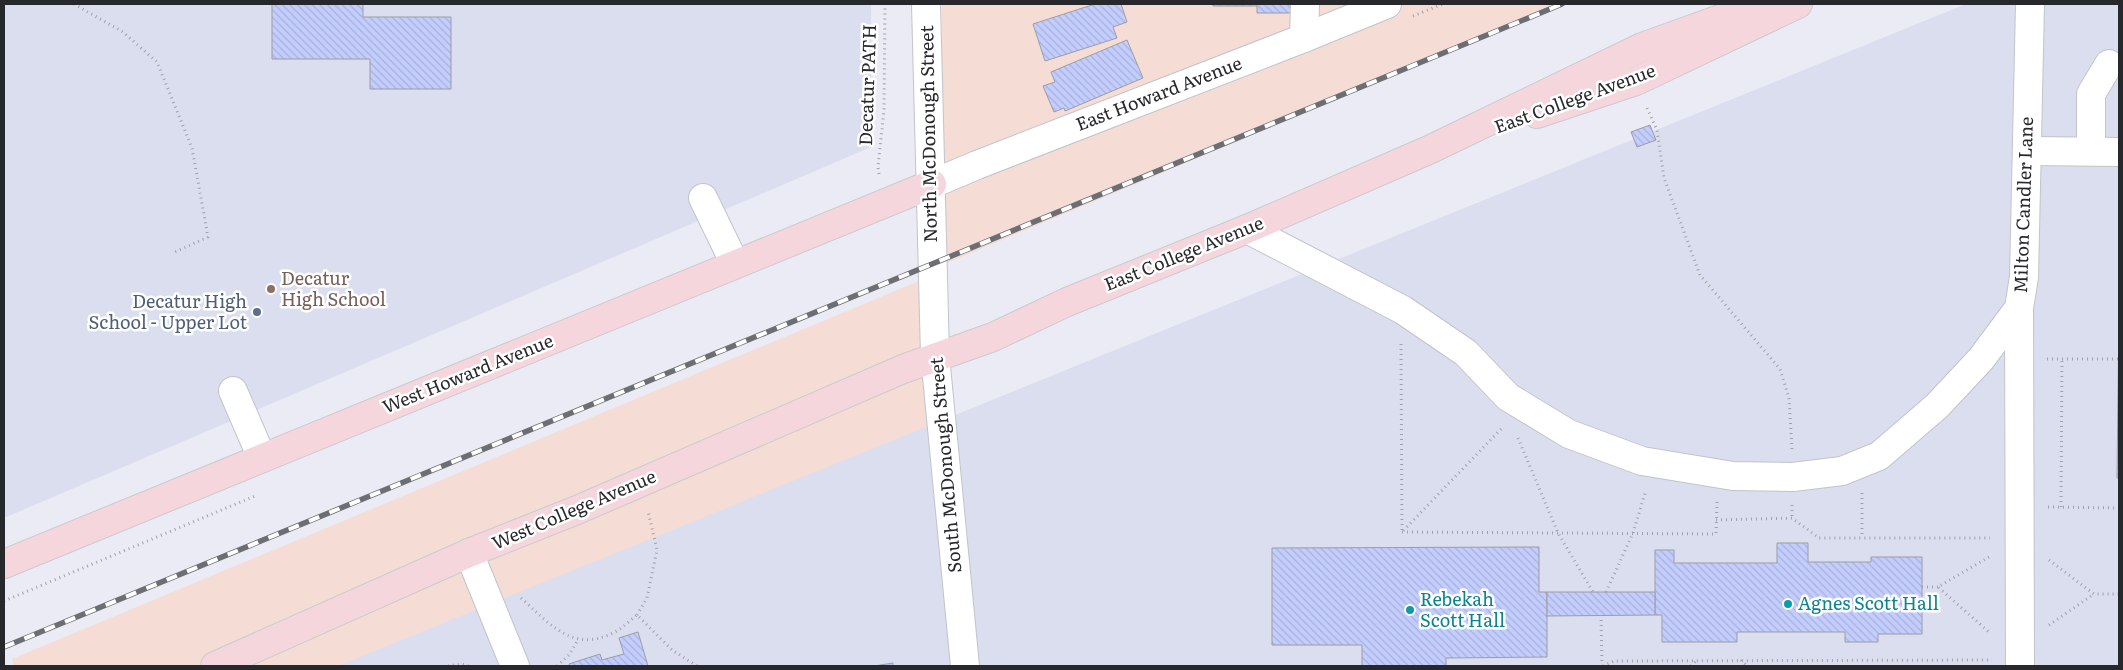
<svg xmlns="http://www.w3.org/2000/svg" width="2123" height="670" viewBox="0 0 2123 670" font-family="Literata,serif">
  <style>
    .commercial { fill: #f5dcd4 }
    .built { fill: #dbdeee }
    .building { fill: url(#building-back-hatch); stroke: #9b9da5 }
    .lines { fill: none; stroke-linecap: round; stroke-linejoin: round }
    .minor-casing { stroke: #c2c4cc; stroke-width: 30 }
    .major-casing { stroke: #cbcbcc; stroke-width: 30 }
    .path { stroke: #a1a2a9; stroke-width: 3; stroke-dasharray: 1 4; stroke-linecap: butt }
    .minor { stroke: #fff; stroke-width: 28 }
    .major { stroke: #f6d6dd; stroke-width: 28 }
    .rail-casing { stroke: #6d6e73; stroke-width: 5.5 }
    .rail { stroke: #fff; stroke-width: 4; stroke-dasharray: 11; stroke-linecap: butt }
    .education-dot { fill: #8d6e63; stroke: #fff; stroke-width: 2 }
    .service-dot { fill: #5c6f8a; stroke: #fff; stroke-width: 2 }
    .culture-dot { fill: #0f9aa8; stroke: #fff; stroke-width: 2 }
    .labels { text-anchor: middle; stroke-width: 5; stroke-linejoin: round; paint-order: stroke }
    .street-label { font-size: 18px; fill: #27282b; stroke: #fff }
    .education-label { font-size: 18px; fill: #785e54; stroke: #fff; text-anchor: start }
    .service-label { font-size: 18px; fill: #4e5e75; stroke: #fff; text-anchor: end }
    .culture-label { font-size: 18px; fill: #0d838f; stroke: #fff; text-anchor: start }
  </style>
  <defs>
    <pattern id="building-back-hatch" width="6" height="6" patternUnits="userSpaceOnUse" patternTransform="scale(1.25)"><rect width="6" height="6" fill="#c4cefe"/><path d="M-1 5l2 2M0 0l6 6M5-1l2 2" fill="none" stroke="#a8b1da"/></pattern>
  </defs>
  <rect width="100%" height="100%" fill="#eaebf4"/>
  <g class="commercial">
    <polygon points="942,4 1565,4 942,265"/>
    <polygon points="943,271 967,666 14,666 12,659"/>
  </g>
  <g class="built">
    <polygon points="4,4 871,4 871,147 4,518"/>
    <polygon points="1966,4 2119,4 2119,666 338,666"/>
  </g>
  <g class="building">
    <polygon points="272,4 363,4 363,17 451,17 451,89 370,89 370,59 272,59"/>
    <polygon points="1095,4 1121,4 1127,22 1113,27 1117,38 1045,61 1033,24"/>
    <polygon points="1213,4 1294,4 1294,13 1257,13 1257,6 1213,6"/>
    <polygon points="1127,40 1143,78 1065,111 1064,108 1054,112 1043,86 1055,82 1051,72"/>
    <polygon points="1650,125 1656,140 1637,147 1631,132"/>
    <polygon points="2119,313 2119,478 2117,478"/>
    <polygon points="1777,543 1808,543 1808,562 1871,562 1871,557 1922,557 1922,634 1878,634 1878,642 1845,642 1845,632 1737,632 1737,642 1662,642 1662,615 1655,615 1655,550 1674,550 1674,563 1777,563"/>
    <polygon points="1539,547 1539,592 1547,592 1547,657 1446,658 1446,666 1362,666 1362,645 1272,645 1272,548"/>
    <polygon points="1547,592 1655,592 1655,615 1547,616"/>
    <polygon points="638,632 648,666 570,666 569,664 600,654 602,660 624,654 619,638"/>
    <polygon points="893,663 893,666 874,666"/>
  </g>
  <g class="lines">
    <defs>
      <g id="minor">
        <polyline points="926,4 935,356 965,666"/>
        <polyline points="1304,38 1305,4"/>
        <polyline points="2027,151 2119,152"/>
        <polyline points="2091,151 2091,94 2109,64"/>
        <polyline points="932,184 977,165 1304,38 1387,4"/>
        <polyline points="703,198 735,264"/>
        <polyline points="1247,229 1403,310 1466,353 1508,397 1569,434 1642,461 1733,476 1793,477 1842,471 1879,456 1937,406 1981,359 2019,308 2024,277 2030,4"/>
        <polyline points="2019,308 2020,666"/>
        <polyline points="233,391 262,458"/>
        <polyline points="469,553 515,666"/>
      </g>
      <g id="major">
        <polyline points="1537,114 1636,81 1798,4"/>
        <polyline points="4,564 932,184"/>
        <polyline points="215,666 469,553 577,510 903,369 993,337 1067,302 1247,229 1431,149 1642,47 1762,4"/>
      </g>
    </defs>
    <use href="#minor" class="minor-casing"/>
    <use href="#major" class="major-casing"/>
    <g class="path">
      <polyline points="74,4 123,32 157,62 192,148 208,237 175,252"/>
      <polyline points="1413,16 1443,4"/>
      <polyline points="1647,108 1657,130 1664,178 1700,275 1780,369 1789,398 1792,449"/>
      <polyline points="879,174 878,167 884,110 885,4"/>
      <polyline points="1401,344 1402,532 1503,427"/>
      <polyline points="2047,359 2119,359"/>
      <polyline points="1518,438 1558,533 1593,592"/>
      <polyline points="1862,493 1862,538"/>
      <polyline points="1792,505 1792,518"/>
      <polyline points="2048,507 2119,508"/>
      <polyline points="2061,507 2062,359"/>
      <polyline points="1716,520 1792,518 1819,538 1990,538"/>
      <polyline points="1402,532 1716,534 1717,502"/>
      <polyline points="1989,557 1938,587 1990,633"/>
      <polyline points="2049,560 2094,594 2119,594"/>
      <polyline points="1922,587 1938,587"/>
      <polyline points="1606,592 1633,533 1646,490"/>
      <path d="M521,598c29,26 52,56 94,34 8,-4 15,-12 22,-17l35,35 25,16"/>
      <polyline points="4,601 255,496"/>
      <polyline points="637,615 647,598 657,550 648,511"/>
      <polyline points="1601,615 1602,666"/>
      <polyline points="2049,625 2094,594"/>
      <polyline points="1741,660 1747,666"/>
      <polyline points="448,666 461,664 469,666"/>
      <polyline points="557,666 569,655 578,640"/>
      <polyline points="1603,666 1614,661 1992,660"/>
      <polyline points="1691,666 1697,660"/>
    </g>
    <use href="#minor" class="minor"/>
    <use href="#major" class="major"/>
    <defs>
      <polyline id="rail" points="4,647 1562,4"/>
    </defs>
    <use href="#rail" class="rail-casing"/>
    <use href="#rail" class="rail"/>
  </g>
  <circle class="education-dot" cx="271" cy="289" r="5"/>
  <circle class="service-dot" cx="257" cy="312" r="5"/>
  <g class="culture-dot">
    <circle cx="1788" cy="604" r="5"/>
    <circle cx="1410" cy="610" r="5"/>
  </g>
  <g class="labels">
    <g class="street-label">
      <text transform="translate(868 85) rotate(-88)" y="6">Decatur PATH</text>
      <text transform="translate(1159 94) rotate(-21)" y="6">East Howard Avenue</text>
      <text transform="translate(1575 99) rotate(-20)" y="6">East College Avenue</text>
      <text transform="translate(929 134) rotate(-91)" y="6">North McDonough Street</text>
      <text transform="translate(2024 205) rotate(-88)" y="6">Milton Candler Lane</text>
      <text transform="translate(1184 254) rotate(-22)" y="6">East College Avenue</text>
      <text transform="translate(468 374) rotate(-22)" y="6">West Howard Avenue</text>
      <text transform="translate(946 465) rotate(-95)" y="6">South McDonough Street</text>
      <text transform="translate(574 510) rotate(-23)" y="6">West College Avenue</text>
    </g>
    <g class="education-label">
      <text x="281" y="285">Decatur<tspan x="281" dy="21">High School</tspan></text>
    </g>
    <g class="service-label">
      <text x="247" y="308">Decatur High<tspan x="247" dy="21">School - Upper Lot</tspan></text>
    </g>
    <g class="culture-label">
      <text x="1420" y="606">Rebekah<tspan x="1420" dy="21">Scott Hall</tspan></text>
      <text x="1798" y="610">Agnes Scott Hall</text>
    </g>
  </g>
  <rect width="2123" height="670" fill="none" stroke="#27282b" stroke-width="10"/>
</svg>
